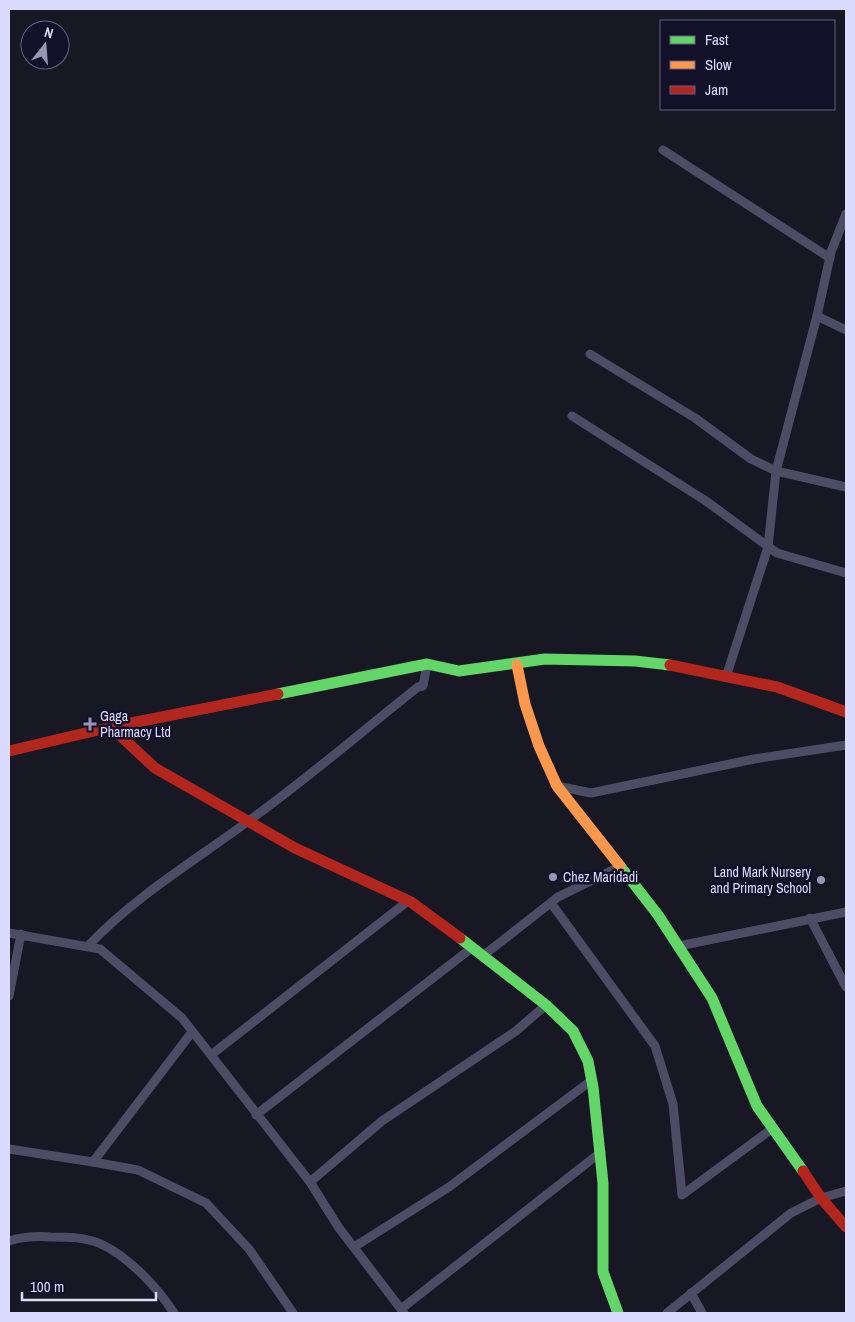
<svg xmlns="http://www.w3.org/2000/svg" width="855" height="1322" viewBox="0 0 855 1322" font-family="'Archivo Narrow',sans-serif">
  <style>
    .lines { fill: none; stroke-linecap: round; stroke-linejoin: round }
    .street { stroke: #4c4d65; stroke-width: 9 }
    .fast { stroke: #63d668; stroke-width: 11 }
    .slow { stroke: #ff974d; stroke-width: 11 }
    .jam { stroke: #b3261e; stroke-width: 11 }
    .poi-dot { fill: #9796b2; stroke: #13112a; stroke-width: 2 }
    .labels { text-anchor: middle; stroke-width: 5; stroke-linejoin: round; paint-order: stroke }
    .poi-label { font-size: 14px; fill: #dbdaff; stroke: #13112a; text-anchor: start }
  </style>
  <rect width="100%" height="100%" fill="#181724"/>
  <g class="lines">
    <g class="street">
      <polyline points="663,150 830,258"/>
      <polyline points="817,316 846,330"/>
      <polyline points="590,354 695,418 751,459 776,471 846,487"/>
      <polyline points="572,416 706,501 777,553 846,573"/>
      <polyline points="726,677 768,547 776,471 817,316 831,252 846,214"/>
      <polyline points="557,786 591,793 754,759 846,745"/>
      <polyline points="551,903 655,1046 673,1104 682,1195 773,1128"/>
      <polyline points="810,918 846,987"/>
      <polyline points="9,933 100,949 182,1018 310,1182 339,1228 404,1313"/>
      <path d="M88,946c46,-49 105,-84 159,-124 59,-42 114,-90 171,-135l5,-1 4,-22"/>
      <polyline points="679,946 846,912"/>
      <polyline points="484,955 558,897 619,867"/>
      <polyline points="9,996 21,934"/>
      <polyline points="211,1055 408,901"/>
      <polyline points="256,1115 473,947"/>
      <polyline points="9,1149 93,1162 192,1032"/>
      <polyline points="93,1162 138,1170 206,1203 249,1249 293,1313"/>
      <polyline points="310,1182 382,1121 516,1031 546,1005"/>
      <path d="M9,1241c13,-4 28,-5 42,-4 17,0 34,0 50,7 28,13 56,43 73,69"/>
      <polyline points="354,1247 449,1187 592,1080"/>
      <polyline points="691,1293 702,1313"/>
      <polyline points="401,1309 601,1152"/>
      <polyline points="667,1313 791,1213 821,1198 846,1191"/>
    </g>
    <g class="fast">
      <polyline points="278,694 427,664 459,671 545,659 635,661 670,665"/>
      <polyline points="620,866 658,915 712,998 757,1106 803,1171"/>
      <polyline points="460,938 546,1005 573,1031 588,1061 593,1087 603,1183 603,1272 618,1313"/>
    </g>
    <polyline class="slow" points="517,665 525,704 539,746 557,786 620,866"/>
    <g class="jam">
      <polyline points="670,665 777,687 846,712"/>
      <polyline points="111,727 155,768 295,848 411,902 460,938"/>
      <polyline points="9,751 111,727 278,694"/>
      <polyline points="803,1171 821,1198 846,1227"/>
    </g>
  </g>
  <g class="poi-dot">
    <path d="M87.5 716.5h5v5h5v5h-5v5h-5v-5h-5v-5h5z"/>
    <circle cx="553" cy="877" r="5"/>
    <circle cx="821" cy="880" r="5"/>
  </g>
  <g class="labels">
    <g class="poi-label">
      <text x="100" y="721">Gaga<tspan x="100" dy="16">Pharmacy Ltd</tspan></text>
      <text x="811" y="877" text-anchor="end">Land Mark Nursery<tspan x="811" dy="16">and Primary School</tspan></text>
      <text x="563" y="882">Chez Maridadi</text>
    </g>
  </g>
  <rect width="855" height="1322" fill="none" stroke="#dbdaff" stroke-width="20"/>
  <rect x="660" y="20" width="175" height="90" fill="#13112a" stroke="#63617f"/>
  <rect x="670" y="36" width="25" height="8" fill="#63d668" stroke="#63617f"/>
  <text x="705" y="45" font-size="15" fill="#dbdaff">Fast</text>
  <rect x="670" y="61" width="25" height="8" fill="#ff974d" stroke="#63617f"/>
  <text x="705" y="70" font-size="15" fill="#dbdaff">Slow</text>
  <rect x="670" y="86" width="25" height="8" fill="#b3261e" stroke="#63617f"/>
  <text x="705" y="95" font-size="15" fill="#dbdaff">Jam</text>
  <g transform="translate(45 45) rotate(17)"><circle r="24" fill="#13112a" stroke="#63617f"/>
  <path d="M0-4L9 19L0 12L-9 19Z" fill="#9796b2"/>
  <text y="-8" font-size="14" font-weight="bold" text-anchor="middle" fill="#dbdaff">N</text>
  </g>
  <path d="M22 1292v8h134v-8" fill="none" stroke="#dbdaff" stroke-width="2.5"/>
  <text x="30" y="1292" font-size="15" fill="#dbdaff" stroke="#13112a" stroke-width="4" paint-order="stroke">100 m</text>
</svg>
